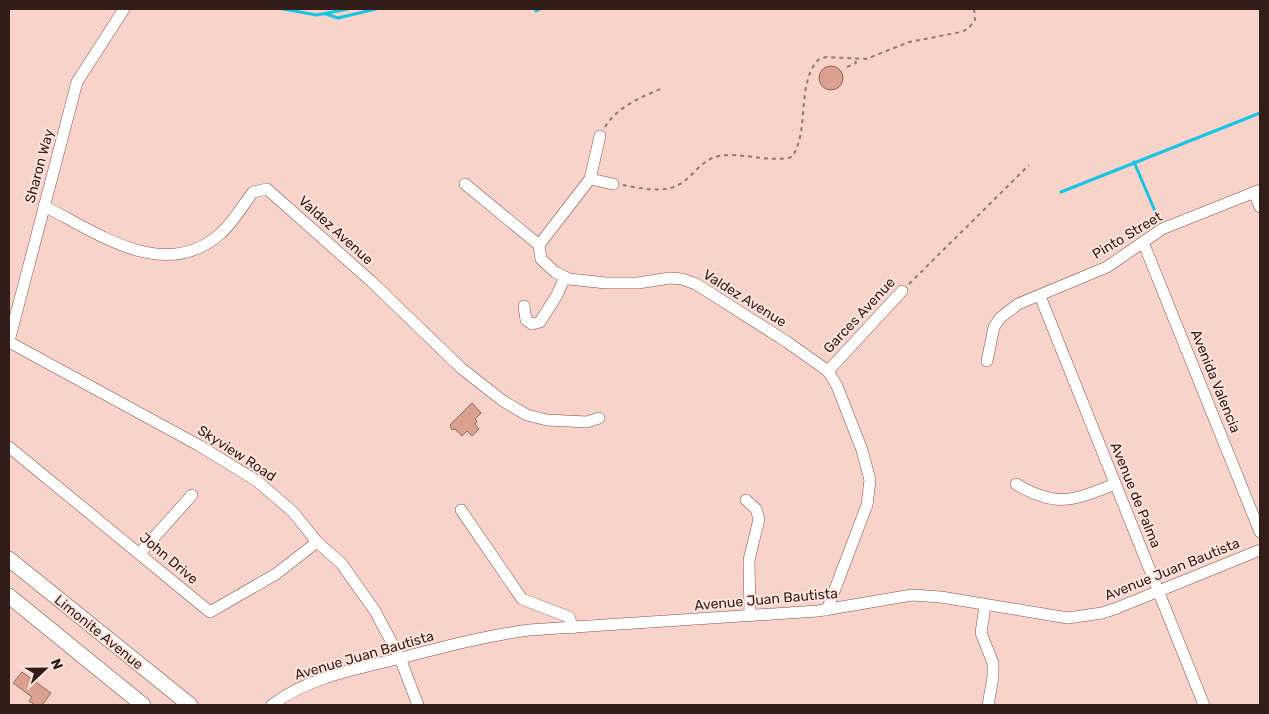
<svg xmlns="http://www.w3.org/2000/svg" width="1269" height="714" viewBox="0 0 1269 714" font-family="Rubik,sans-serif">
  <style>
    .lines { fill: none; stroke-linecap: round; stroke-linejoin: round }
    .stream { stroke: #16c5e5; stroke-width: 3 }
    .building { fill: #daa090; stroke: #976354 }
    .minor-casing { stroke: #855244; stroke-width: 12 }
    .major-casing { stroke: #855244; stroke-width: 16 }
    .path { stroke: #967971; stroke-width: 2; stroke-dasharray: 4 4; stroke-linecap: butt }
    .minor { stroke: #fff; stroke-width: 11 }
    .major { stroke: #fff; stroke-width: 15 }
    .labels { text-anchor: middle; stroke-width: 4; stroke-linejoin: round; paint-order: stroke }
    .street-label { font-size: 14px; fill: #331d18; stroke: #fde4dd }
  </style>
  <rect width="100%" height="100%" fill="#f8d3c9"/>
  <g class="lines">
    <g class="stream">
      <polyline points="283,9 317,15 348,9"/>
      <polyline points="536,11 540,9"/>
      <polyline points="326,14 338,18 376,9"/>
      <polyline points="1134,162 1158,218"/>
      <polyline points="1061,192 1260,113"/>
    </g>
  </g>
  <g class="building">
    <circle cx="831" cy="78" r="12"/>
    <polygon points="472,403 481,413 475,419 477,421 475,424 479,429 472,436 467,431 462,436 455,429 452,430 450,425"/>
    <polygon points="22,672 51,693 42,705 35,705 29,701 32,697 13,683"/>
  </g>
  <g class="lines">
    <defs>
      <g id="minor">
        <polyline points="590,179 600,136"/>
        <polyline points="465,184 539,245"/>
        <polyline points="613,184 590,179 539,245 541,259 555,272 569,279 606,283 638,283 670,278 682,279 696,284 787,342 828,371"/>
        <polyline points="1254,192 1260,207"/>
        <path d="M44,206c54,27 120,77 176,28 13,-11 23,-29 33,-42l14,-3 105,93 89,86 42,33 24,14 20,5 40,2 12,-4"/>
        <polyline points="1143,242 1260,532"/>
        <polyline points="1040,296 1204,705"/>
        <polyline points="524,306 526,320 532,324 540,322 557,295 565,277"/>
        <polyline points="9,341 77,82 124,9"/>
        <polyline points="9,342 200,446 257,481 293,512 317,542 341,563 375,611 400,658 418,705"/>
        <polyline points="987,361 994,327 1000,318 1018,304 1107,267 1162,229 1260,190"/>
        <polyline points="9,447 210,612 276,574 317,542"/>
        <path d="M1016,484c40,24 57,17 99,0"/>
        <polyline points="746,500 756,509 759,519 749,560 750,616"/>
        <polyline points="461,510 522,599 569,617 573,628"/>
        <polyline points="140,553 192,495"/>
        <polyline points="985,605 981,633 993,663 993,677 988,705"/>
        <polyline points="827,610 867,505 870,480 862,450 837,386 828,371 902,291"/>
        <path d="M272,705c36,-28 85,-36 129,-47 42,-11 84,-22 128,-28l289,-19 94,-16 29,2 127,21 34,-5 15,-5 143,-58"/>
      </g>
      <g id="major">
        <polyline points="9,559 190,705"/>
        <polyline points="9,596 143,705"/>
      </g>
    </defs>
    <use href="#minor" class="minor-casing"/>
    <use href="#major" class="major-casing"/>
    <g class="path">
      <polyline points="847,67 856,63 855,60"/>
      <path d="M605,127c12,-20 36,-30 58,-39"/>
      <path d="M623,185c16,3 38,8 53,1 17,-7 23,-26 43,-30 24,-4 49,7 73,1 18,-26 4,-73 26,-97l8,-3 40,2 43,-17 52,-10 7,-3 7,-9 -1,-11"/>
      <polyline points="909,284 1029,165"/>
    </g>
    <use href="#minor" class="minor"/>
    <use href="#major" class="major"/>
  </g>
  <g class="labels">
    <g class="street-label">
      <text transform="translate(39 166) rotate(-75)" y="5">Sharon Way</text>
      <text transform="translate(336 230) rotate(42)" y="5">Valdez Avenue</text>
      <text transform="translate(1127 235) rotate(-31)" y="5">Pinto Street</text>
      <text transform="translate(745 298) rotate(32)" y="5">Valdez Avenue</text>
      <text transform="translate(859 315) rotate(-47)" y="5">Garces Avenue</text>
      <text transform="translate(1216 381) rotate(68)" y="5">Avenida Valencia</text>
      <text transform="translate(237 453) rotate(33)" y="5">Skyview Road</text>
      <text transform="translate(1136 495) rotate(68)" y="5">Avenue de Palma</text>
      <text transform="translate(169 558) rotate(40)" y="5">John Drive</text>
      <text transform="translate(1172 569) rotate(-22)" y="5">Avenue Juan Bautista</text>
      <text transform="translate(766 599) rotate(-5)" y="5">Avenue Juan Bautista</text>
      <text transform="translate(99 632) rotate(39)" y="5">Limonite Avenue</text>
      <text transform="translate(364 655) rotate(-16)" y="5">Avenue Juan Bautista</text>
    </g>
  </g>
  <rect width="1269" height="714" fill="none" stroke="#331d18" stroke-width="20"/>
  <g transform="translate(45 669) rotate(68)" stroke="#fde4dd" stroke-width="4" paint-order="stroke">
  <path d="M0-4L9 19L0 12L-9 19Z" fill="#331d18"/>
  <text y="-8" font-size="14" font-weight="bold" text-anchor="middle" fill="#331d18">N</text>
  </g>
</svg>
